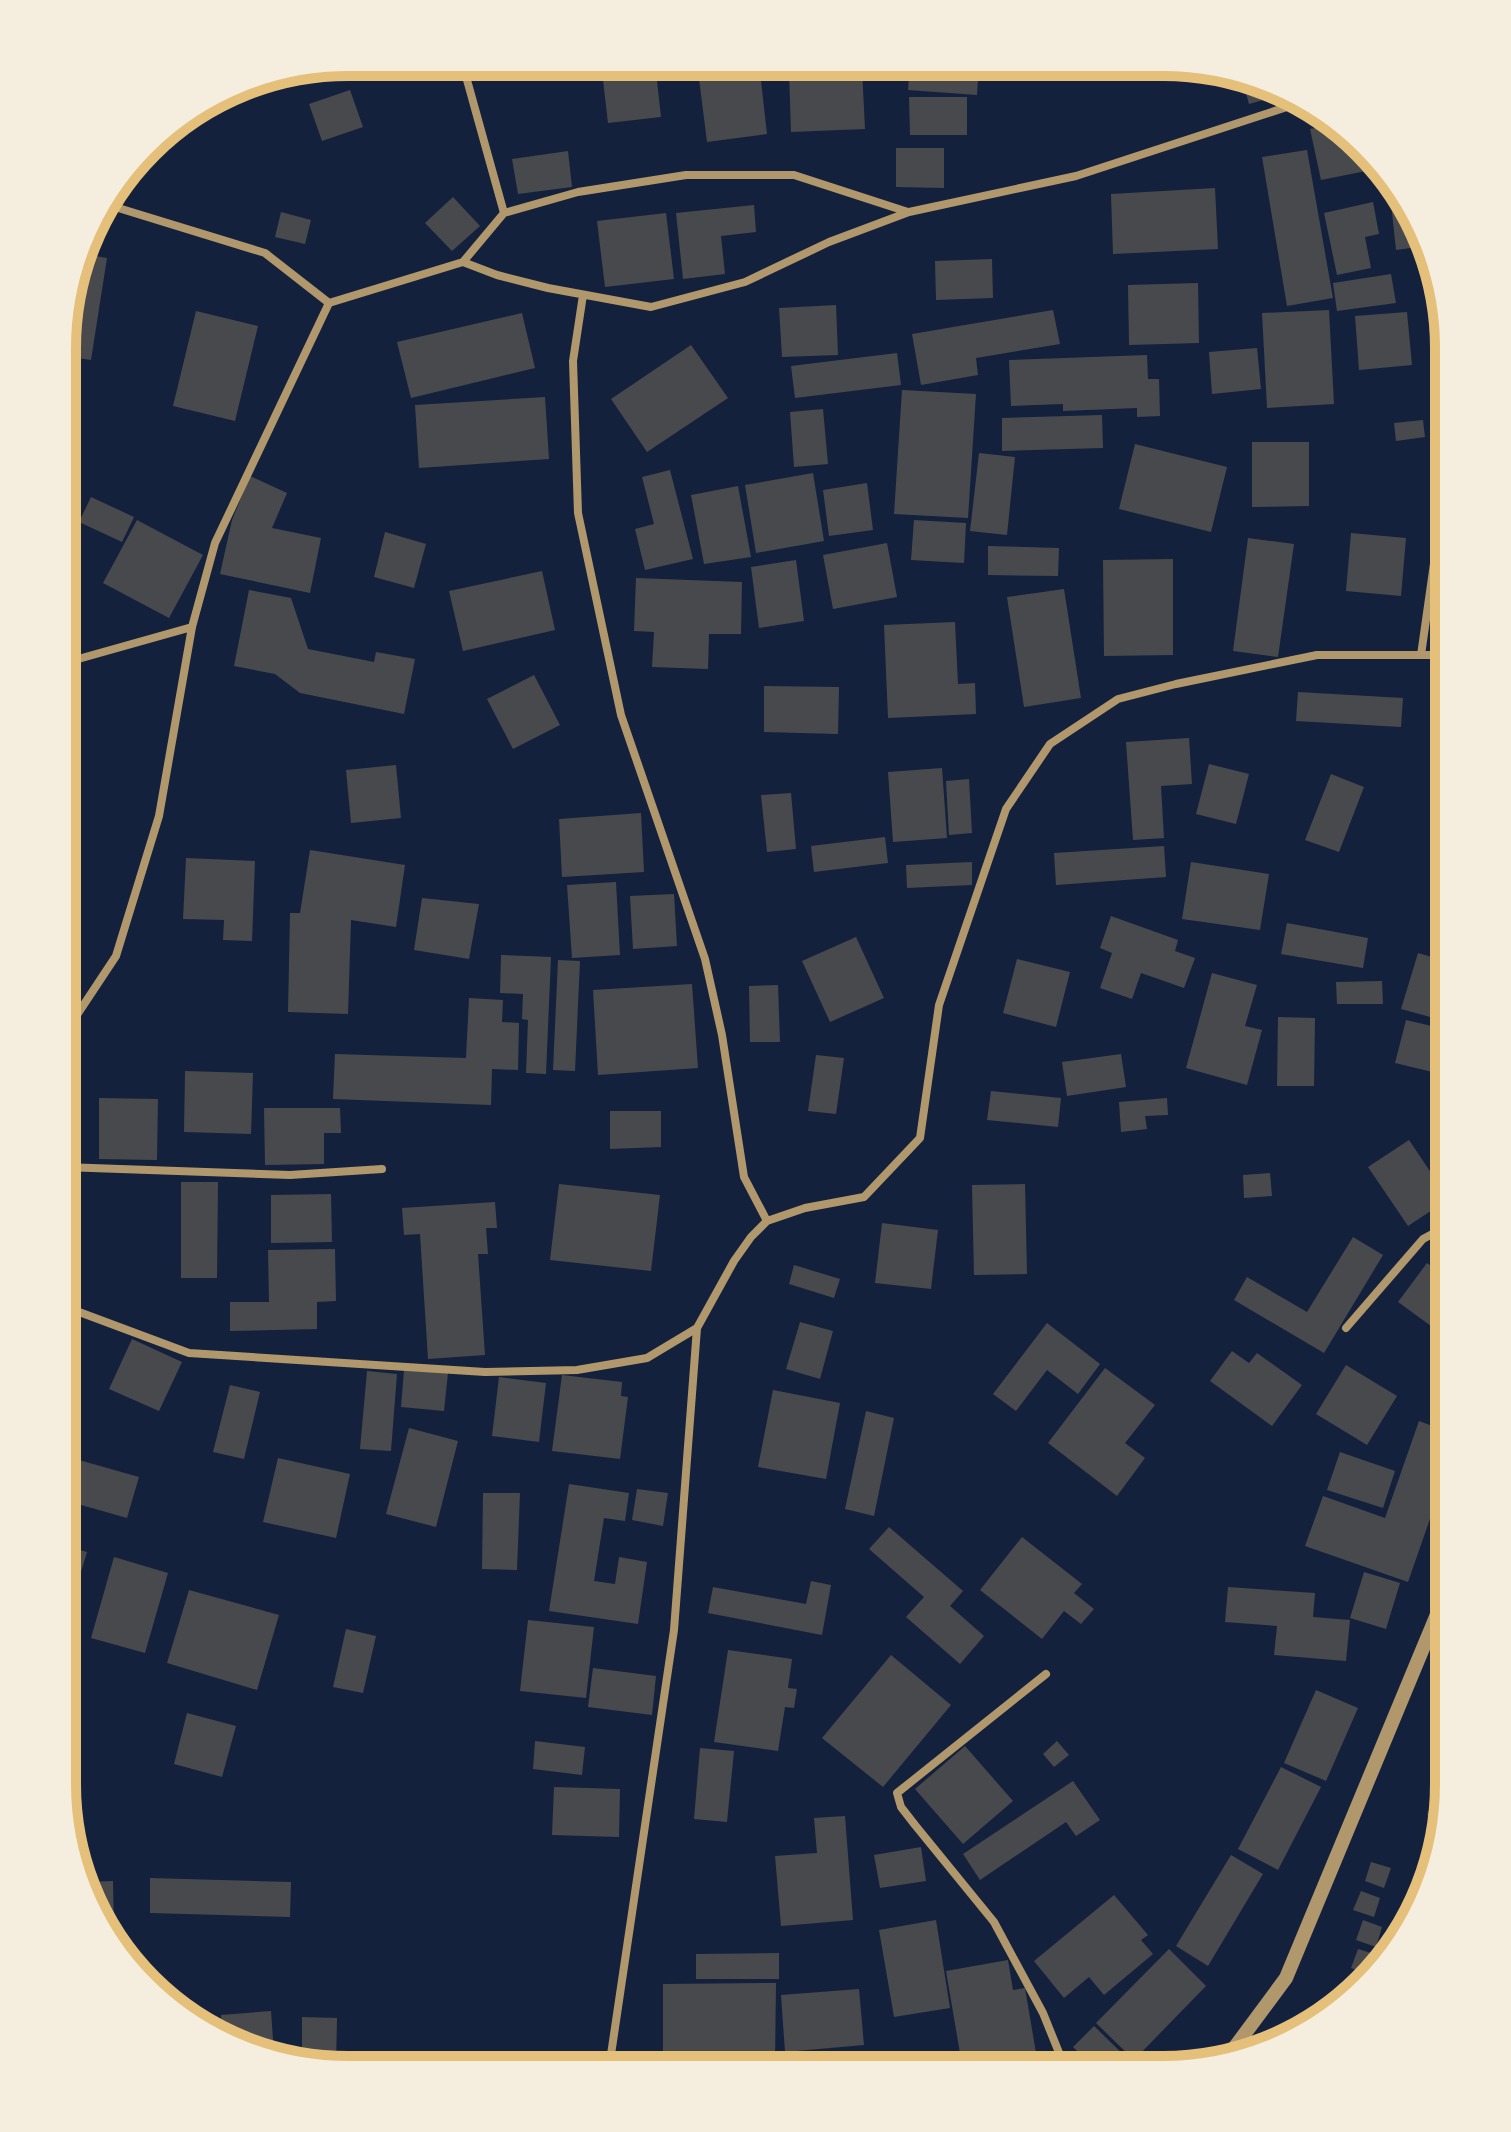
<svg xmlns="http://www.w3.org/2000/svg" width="1511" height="2132" viewBox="0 0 1511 2132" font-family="'IBM Plex Sans',sans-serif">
<rect width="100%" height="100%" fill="#14213d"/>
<path fill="#48494c" d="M601 63H655L661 117 608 123Z
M697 63H759L767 134 707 142Z
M910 64H979L977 95 908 90Z
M862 69 865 129 791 132 789 72Z
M1243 82 1277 96 1249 104Z
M350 90 363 127 322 141 309 104Z
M909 97H967V135H910Z
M1339 123 1376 169 1321 180 1310 129Z
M896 148H944V188L896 187Z
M1307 150 1333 298 1287 306 1262 157Z
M568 151 572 187 518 194 512 159Z
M1215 188 1218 249 1113 254 1111 194Z
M1396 193 1420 222 1425 246 1396 250 1390 194Z
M453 197 480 226 452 251 425 223Z
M1373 202 1379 234 1365 237 1371 268 1337 275 1324 213Z
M754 205 756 232 721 236 725 274 683 279 676 213Z
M281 212 311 220 305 244 275 237Z
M666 213 674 279 605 287 597 221Z
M84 254 107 258 91 360 64 356 65 310Z
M992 259 993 298 936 300 935 261Z
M1391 274 1396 303 1337 311 1333 283Z
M1198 283 1199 343 1129 345 1128 285Z
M836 305 838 355 782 357 779 308Z
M1053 310 1060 344 976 358 978 375 921 385 912 334Z
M1329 310 1334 404 1267 408 1262 313Z
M196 311 258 326 235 421 173 406Z
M1407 312 1412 365 1359 370 1355 316Z
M522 313 535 368 411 398 397 342Z
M691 345 728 398 647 452 611 399Z
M1257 348 1261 389 1212 394 1209 352Z
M897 353 901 385 795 398 791 366Z
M1147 355 1148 379H1159L1160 416 1137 417V408L1063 411V404L1011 406 1009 360Z
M902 390 976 394 968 518 894 514Z
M545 397 549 459 419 468 415 405Z
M823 409 828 464 794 467 790 412Z
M1102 415 1103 448 1002 451V418Z
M1423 420 1425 437 1396 441 1394 423Z
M1252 442H1309V506L1252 507Z
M1135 444 1227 467 1211 532 1119 509Z
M979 453 1015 457 1007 535 970 531Z
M64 456 76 459 65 505H64Z
M670 470 693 559 645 570 635 529 654 524 642 477Z
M813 473 824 541 756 553 745 485Z
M250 476 287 493 272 528 321 538 310 593 220 574 232 520Z
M867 483 873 530 829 536 823 490Z
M738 486 751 557 704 564 691 495Z
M91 497 134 517 122 542 79 522Z
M137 520 203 555 169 618 103 583Z
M914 520 966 523 964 563 911 560Z
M385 532 426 544 414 588 374 577Z
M1351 533 1406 538 1401 596 1346 591Z
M1248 538 1294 544 1278 657 1233 651Z
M887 543 897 597 833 609 823 555Z
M988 546 1059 548 1058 576 988 575Z
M1173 559V655L1104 656 1103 560Z
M796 560 804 621 759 628 751 567Z
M542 571 555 630 463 651 449 591Z
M636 578 742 582 741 634H709L708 669 652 667 654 632 634 631Z
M1064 589 1081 698 1024 707 1007 597Z
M249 590 291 598 308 649 374 662 376 652 415 659 404 714 300 693 275 674 234 666Z
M955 622 958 684 975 683 976 714 888 718 884 625Z
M534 675 560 725 513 749 487 699Z
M764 686 839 687 838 734 764 732Z
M1298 692 1403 698 1401 727 1296 721Z
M1189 738 1192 784 1161 786 1164 838 1133 840 1126 742Z
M64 740 75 743 65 782H64Z
M1209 764 1249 774 1236 824 1196 814Z
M396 765 401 818 351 823 346 770Z
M942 768 947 838 893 842 888 772Z
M1331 774 1364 787 1339 852 1305 840Z
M969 779 972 833 949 835 946 781Z
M791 793 796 849 767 852 761 795Z
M641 813 644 872 562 877 559 819Z
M1448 817H1449V853L1437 849Z
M885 837 888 863 814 872 811 846Z
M1164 846 1166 877 1056 885 1054 853Z
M310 850 405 865 396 927 351 920 348 1014 288 1012 290 913H300Z
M186 858 255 861 252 941 223 940 224 920 183 919Z
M972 862V885L907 888 906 865Z
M1191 862 1269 874 1260 930 1182 919Z
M616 882 620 955 572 958 567 885Z
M674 894 677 946 633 949 630 896Z
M422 898 479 904 469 959 414 950Z
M1111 916 1178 940 1175 951 1195 958 1184 988 1141 973 1132 999 1100 988 1112 953 1100 948Z
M1287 923 1368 938 1363 968 1281 954Z
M856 937 884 998 830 1022 802 961Z
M1418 953 1449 962V1010L1445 1021 1401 1009Z
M501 955 551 957 546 1074 526 1073 528 1020 522 1019 523 994 500 993Z
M1017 959 1070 972 1056 1027 1003 1013Z
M558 960 580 961 575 1071 553 1070Z
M1212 973 1257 985 1245 1026 1262 1030 1247 1085 1186 1068Z
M1382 981 1383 1004H1337L1336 982Z
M692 984 698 1068 598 1075 593 990Z
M778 985 780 1042H750L749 986Z
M469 998 503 1000 502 1022 519 1023 518 1070 492 1069 491 1105 333 1099 335 1054 466 1058Z
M1278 1017 1315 1018 1314 1086H1277Z
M1406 1020 1449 1030V1076L1395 1063Z
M1121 1054 1126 1087 1067 1096 1062 1062Z
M816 1055 844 1058 836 1114 808 1111Z
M185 1071 253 1073 251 1134 184 1132Z
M991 1091 1061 1098 1058 1127 987 1120Z
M99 1098 158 1099 157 1160 99 1159Z
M1167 1098 1168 1115 1145 1116 1147 1129 1121 1132 1119 1102Z
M264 1108H340L341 1133H324V1164L265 1165Z
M610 1111H661V1147L610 1149Z
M1409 1140 1444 1192 1449 1189V1206H1446V1201L1408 1226 1368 1167Z
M1270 1173 1272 1196 1244 1198 1243 1175Z
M181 1182H218L217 1278H181Z
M559 1184 660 1195 651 1271 550 1260Z
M1025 1184 1027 1274 974 1275 972 1185Z
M331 1194 332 1242 271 1243V1195Z
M495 1202 497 1228H486L488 1254H478L485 1355 428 1359 420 1234 404 1235 402 1208Z
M882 1223 938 1230 931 1289 875 1283Z
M1353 1237 1383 1255 1324 1353 1234 1300 1247 1277 1307 1312Z
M335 1249 336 1301 317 1302V1329L230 1331V1302H269L268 1250Z
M1427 1263 1449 1279V1326L1442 1334 1398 1302Z
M794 1265 840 1279 834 1298 789 1284Z
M800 1322 833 1331 820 1379 786 1369Z
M1047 1323 1100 1364 1078 1394 1047 1370 1016 1411 993 1394Z
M132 1339 182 1362 159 1411 109 1389Z
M1232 1351 1249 1363 1257 1353 1302 1385 1272 1426 1210 1381Z
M1346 1365 1397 1396 1367 1445 1316 1414Z
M1449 1366V1405L1435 1400Z
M1105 1368 1155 1405 1125 1443 1145 1458 1117 1496 1048 1443Z
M404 1370 448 1373 444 1411 401 1407Z
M367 1371 397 1374 391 1451 360 1449Z
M562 1375 622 1382 621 1396 628 1397 620 1459 552 1451Z
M499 1377 546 1383 539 1442 492 1436Z
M230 1385 260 1392 244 1459 213 1452Z
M773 1390 840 1403 826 1479 758 1467Z
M866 1411 894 1418 874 1516 845 1509Z
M1419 1421 1449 1432 1448 1484 1436 1518 1431 1516 1408 1582 1305 1546 1323 1496 1385 1518Z
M409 1428 458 1441 436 1527 386 1514Z
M1340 1452 1395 1471 1383 1508 1327 1490Z
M278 1458 350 1474 336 1538 263 1522Z
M79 1460 139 1477 127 1518 67 1501Z
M569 1484 629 1493 625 1521 604 1518 594 1581 615 1584 619 1557 647 1562 638 1624 549 1611Z
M637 1489 668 1493 663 1526 632 1520Z
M483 1493H520L517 1570 482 1569Z
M889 1527 963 1591 950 1606 984 1636 960 1664 906 1617 924 1597 869 1549Z
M1022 1537 1082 1584 1074 1593 1094 1609 1081 1624 1064 1611 1042 1639 980 1590Z
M62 1545 87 1552 66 1621 62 1620Z
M114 1557 168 1573 145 1653 91 1638Z
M1364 1572 1400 1583 1386 1629 1350 1618Z
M811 1581 831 1585 822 1635 708 1613 713 1587 806 1604Z
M1228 1587 1315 1593 1313 1617 1350 1620 1346 1661 1274 1655 1277 1626 1225 1622Z
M189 1590 279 1615 257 1690 167 1663Z
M528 1620 594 1627 586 1698 520 1691Z
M346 1629 376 1636 363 1693 333 1687Z
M728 1650 792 1659 788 1688 797 1689 794 1708 785 1707 778 1751 714 1742Z
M891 1655 951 1705 883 1787 822 1738Z
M593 1668 656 1676 652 1715 588 1707Z
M1316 1690 1358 1708 1326 1781 1284 1763Z
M187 1713 236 1726 222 1777 174 1764Z
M1448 1733V1777L1435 1772Z
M535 1741 585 1747 582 1775 533 1769Z
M1057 1741 1069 1755 1054 1767 1043 1754Z
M965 1746 1013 1801 963 1844 915 1789Z
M700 1748 734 1751 727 1822 694 1819Z
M62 1760H67L66 1801 62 1785Z
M1281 1767 1321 1787 1278 1870 1238 1849Z
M1073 1781 1100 1820 1076 1836 1066 1822 980 1880 963 1854Z
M1438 1784 1448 1787V1803L1442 1821 1427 1815Z
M554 1787 620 1789 619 1837 552 1835Z
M845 1816 853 1920 781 1926 775 1856 817 1853 814 1818Z
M921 1847 926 1881 880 1888 874 1855Z
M1231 1855 1263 1874 1208 1966 1176 1946Z
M1371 1862 1391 1868 1384 1888 1365 1881Z
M150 1878 291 1882 290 1917 150 1913Z
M113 1881 114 1936 91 1910 85 1882Z
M1361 1891 1380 1898 1374 1917 1353 1910Z
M1114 1895 1148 1935 1141 1940 1153 1954 1104 1995 1089 1977 1064 1998 1034 1961Z
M936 1920 950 2008 894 2017 879 1930Z
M1363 1920 1382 1927 1376 1947 1356 1940Z
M1169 1949 1206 1986 1134 2060 1096 2023Z
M1358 1949 1378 1955 1374 1967 1366 1974 1351 1968Z
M779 1953V1979H696V1954Z
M1008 1960 1013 1990 1025 1988 1036 2053 962 2065 946 1971Z
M776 1983 775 2064H663V1984Z
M859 1989 864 2045 785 2052 781 1995Z
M271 2011 274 2054 222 2034 221 2015Z
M302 2017 337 2018 336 2068H311L302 2064Z
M1094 2026 1130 2061 1121 2070H1097L1073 2047Z"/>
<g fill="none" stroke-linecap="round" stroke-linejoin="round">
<path stroke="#b1986c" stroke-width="8" d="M462 62 504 213
M463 262 504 213 578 192 686 175H794L908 212
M329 303 463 262 497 275 548 288 651 307 745 282 829 242 909 212 1076 176 1296 104
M1421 655 1449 458
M64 663 192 627
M63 1036 116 956 159 816 192 627 215 543 329 303 265 253 102 203
M63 1167 290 1175 382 1169
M767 1221 805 1208 864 1197 920 1138 939 1005 1006 809 1050 744 1118 699 1176 684 1317 655H1449
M63 1306 189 1353 485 1372 577 1370 647 1358 697 1328 734 1261 751 1237 767 1221 744 1177 722 1035 705 959 621 715 578 513 573 361 583 295
M1346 1328 1423 1239 1449 1225
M1046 1674 897 1793 901 1807 915 1825 994 1922 1043 2013 1066 2070
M609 2068 674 1630 697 1328"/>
<path stroke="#b1986c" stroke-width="14" d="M1229 2055 1286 1978 1448 1588"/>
</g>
<path d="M0 0H1511V2132H0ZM348 76H1163A272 272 0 0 1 1435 348V1784A272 272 0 0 1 1163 2056H348A272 272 0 0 1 76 1784V348A272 272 0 0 1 348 76Z" fill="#f5edde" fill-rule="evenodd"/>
<path fill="none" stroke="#e5c07b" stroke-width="10" d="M348 76H1163A272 272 0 0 1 1435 348V1784A272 272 0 0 1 1163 2056H348A272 272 0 0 1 76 1784V348A272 272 0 0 1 348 76Z"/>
</svg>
